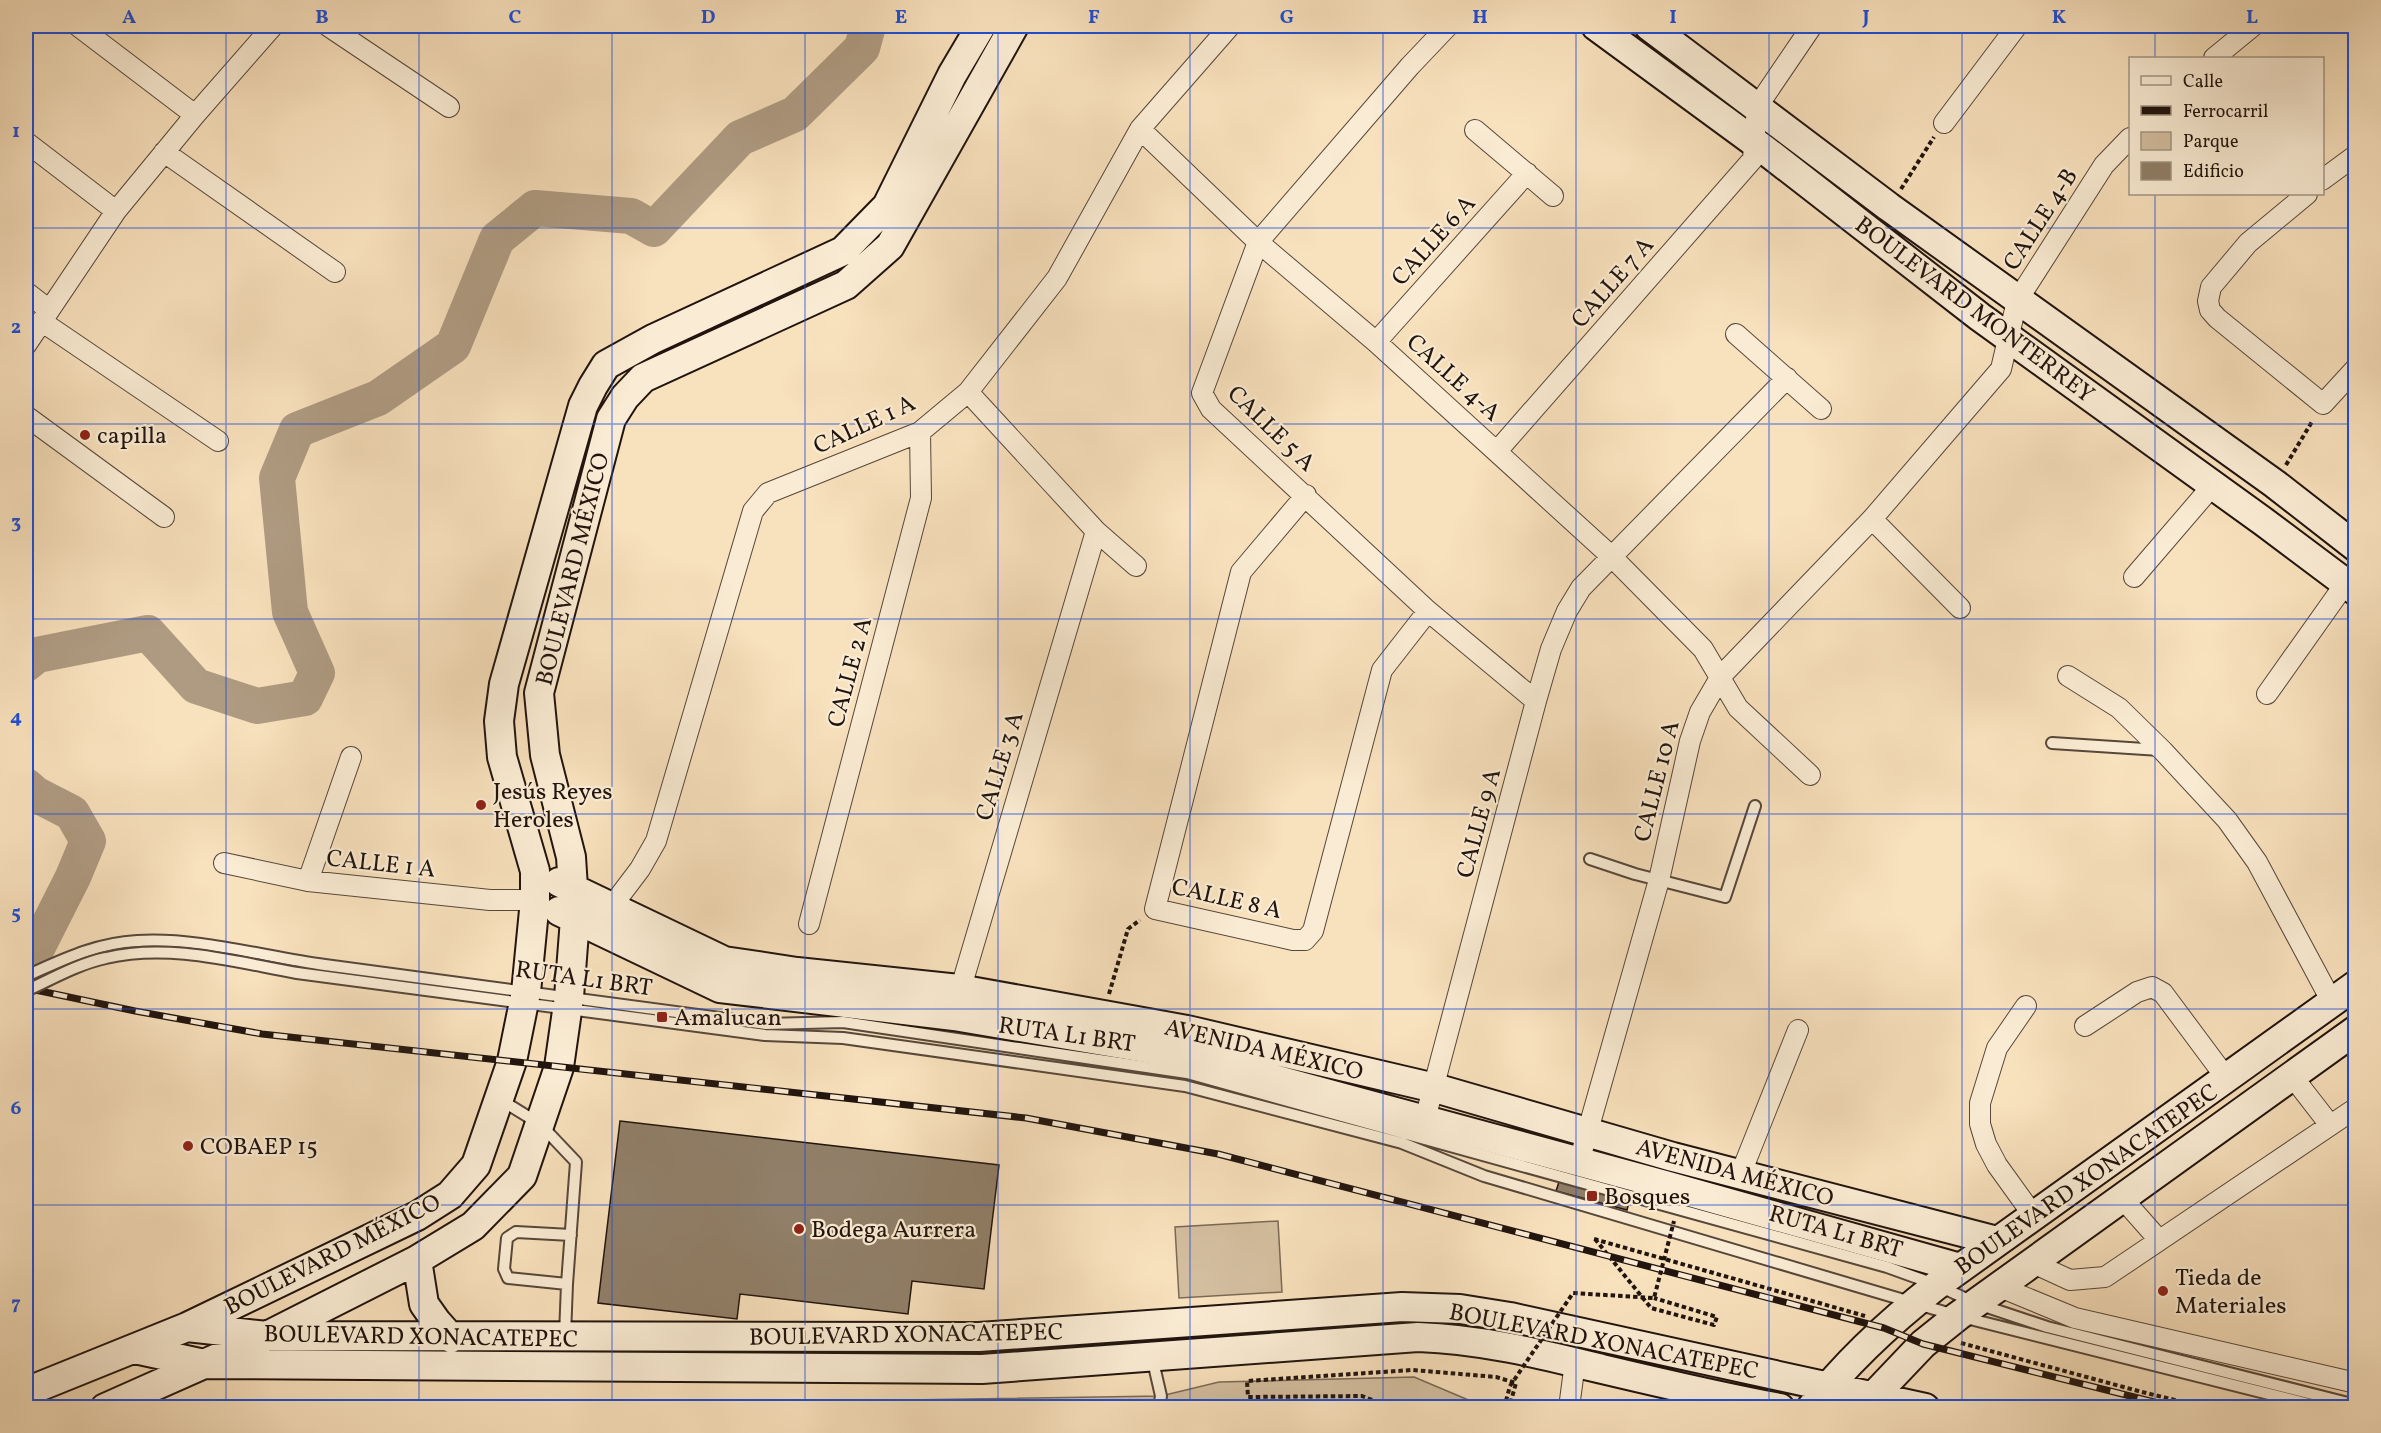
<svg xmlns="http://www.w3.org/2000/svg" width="2381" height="1433" viewBox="0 0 2381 1433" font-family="Vollkorn,serif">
<rect width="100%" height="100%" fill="#f8e1bd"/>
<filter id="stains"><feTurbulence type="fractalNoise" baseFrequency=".00333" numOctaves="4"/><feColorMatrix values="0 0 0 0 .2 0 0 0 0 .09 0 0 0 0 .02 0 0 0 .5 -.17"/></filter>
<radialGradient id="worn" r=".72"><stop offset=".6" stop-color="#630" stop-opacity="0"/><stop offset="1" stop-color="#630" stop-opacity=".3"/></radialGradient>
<path fill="#d3be9f" stroke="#7a6956" stroke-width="1.5" d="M1278 1221 1282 1292 1179 1298 1175 1227Z
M1414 1377 1485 1407 380 1408 1161 1396 1219 1382Z"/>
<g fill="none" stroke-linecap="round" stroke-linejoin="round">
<path stroke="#af9b82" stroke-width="36" d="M26 664 37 655 148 633 196 686 257 706 305 698 317 673 290 612 277 478 297 430 378 398 453 346 497 239 535 208 631 216 654 229 740 138 795 114 862 48 868 26
M26 786 35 794 72 813 88 841 73 877 26 970"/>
</g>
<path fill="#917f69" stroke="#21140e" stroke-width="1.5" d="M620 1121 999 1165 984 1289 912 1281 908 1314 740 1294 737 1319 598 1303Z
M1560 1179 1630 1198 1627 1210 1556 1191Z"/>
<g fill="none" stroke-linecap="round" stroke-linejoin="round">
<defs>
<path id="lane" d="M2052 743 2160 750
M1590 859 1635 874 1725 897 1755 806
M297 973 765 1035 843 1038 1185 1086 1402 1143 1484 1176 1958 1316 2325 1408
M26 976C62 960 96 943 137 941 197 937 265 957 325 965 472 984 619 1004 766 1024L843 1022 1187 1073 1887 1267 1937 1285 1975 1303 2047 1327 2356 1405
M501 1100 540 1124 576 1162 567 1284 508 1278 504 1269 507 1238 516 1232 571 1235
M565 1335 567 1284
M1152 1357 1161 1396 1159 1408"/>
<path id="street" d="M78 26 195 115
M328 26 449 107
M1448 26 1410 66 1258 242 1202 393 1211 409 1428 611 1536 701
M2214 58 2253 26
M1944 123 2017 26
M1140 129 1258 242 1376 342 1611 556 1703 649 1738 708 1810 775
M1475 130 1553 196
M26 142 116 211
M164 152 335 272
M2322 180 2356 155
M2307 194 2248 243 2211 287 2208 301 2210 310 2217 318 2323 404 2356 368
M26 292 48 309
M41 321 218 441
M1736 334 1821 409
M1376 342 1527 173
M26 345 116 211 195 115 273 26
M968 392 1096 531 1136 566
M26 416 164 517
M1498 450 1753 159 1757 107 1812 26
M1306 495 1241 572 1155 909 1293 940H1305L1313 931 1382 670 1428 611
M1872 519 1960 608
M2134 577 2213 485
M2068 676 2119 708 2163 751 2227 820 2257 862 2332 1002
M2267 694 2345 584
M224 863 308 881 490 900H535
M308 881 351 757
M606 918 612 906 640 869 656 841 753 511 768 493 920 432 968 392 1057 278 1140 129 1230 26
M809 924 921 498 920 432
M957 1001 1096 531
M2026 1006 1997 1048 1980 1103V1124L1986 1144 1997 1165 2033 1215
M2085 1026 2137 992 2152 987 2163 993 2227 1079
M2292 1076 2330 1125
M1425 1119 1536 701 1551 649 1567 611 1581 588 1787 378
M1579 1162 1659 880 1690 741 1700 712 1721 676 1872 519 2001 369 2017 301 2104 165 2130 138
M1741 1173 1798 1030
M2122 1198 2159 1240
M2033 1263 2070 1280 2105 1277 2356 1108
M2000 1287 2075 1318 2356 1383
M1569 1408 1575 1362"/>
<path id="secondary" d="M1596 26 1765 150 1980 317 2264 522 2356 591
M1649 26 1889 207 2275 484 2356 547
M559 882 724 961 797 972 959 989 1187 1030 1435 1088 1673 1157 1997 1241
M559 911 720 988 954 1016 1181 1054 1665 1185 1960 1268
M417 1260 424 1304 436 1321 451 1338
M187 1327 267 1336 979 1337 1402 1307 1460 1309 1510 1317 1925 1408
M135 1349 204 1364 982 1369 1418 1337C1481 1339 1541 1354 1602 1369 1661 1383 1720 1397 1780 1408
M26 1392 187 1327 417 1216 450 1195 476 1165 512 1061 526 992 535 900V871L502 757 499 721 504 684 583 406 593 386 606 365 653 339 843 251 887 206 952 75 981 26
M1864 1406 1923 1344 1958 1316 2356 1030
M105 1408 267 1336 417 1260 473 1226 522 1176 559 1067 569 997 575 919 571 857 545 755 539 693 611 419 625 397 643 378 846 285 890 246 1014 26
M1811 1408C1847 1361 1891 1321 1937 1285L2356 985"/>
</defs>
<use href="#lane" stroke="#57473a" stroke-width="14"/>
<use href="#street" stroke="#57473a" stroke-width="22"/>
<use href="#secondary" stroke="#21140e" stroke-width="32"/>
<path stroke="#21140e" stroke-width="4" stroke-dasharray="4.5 3" stroke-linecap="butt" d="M1901 189 1934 137
M2286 465 2313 420
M1109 994 1128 929 1140 920
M1594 1239 1865 1316
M1595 1239 1651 1308 1714 1325 1717 1317 1654 1298
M1961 1343 2142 1392 2208 1408
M1393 1408 1362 1396 1248 1397 1247 1381 1412 1370 1496 1377 1516 1383 1509 1408
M1504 1408 1510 1386"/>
<use href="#lane" stroke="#faecd4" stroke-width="10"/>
<use href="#street" stroke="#faecd4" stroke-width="20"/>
<use href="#secondary" stroke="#faecd4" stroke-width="28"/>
<defs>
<path id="rail" d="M26 988 135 1011 262 1034 1026 1118 1218 1154 1884 1328 1923 1344 2178 1408"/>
</defs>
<use href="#rail" stroke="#21140e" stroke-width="7"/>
<use href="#rail" stroke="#faecd4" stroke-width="4.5" stroke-dasharray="14" stroke-linecap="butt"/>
<defs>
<path id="lane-bridge" d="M26 991C52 979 78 964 106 958 169 943 235 962 297 973"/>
</defs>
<use href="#lane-bridge" stroke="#57473a" stroke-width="14" stroke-linecap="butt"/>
<path stroke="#21140e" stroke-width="4" stroke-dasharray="4.5 3" stroke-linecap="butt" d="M1510 1386 1573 1293 1654 1298 1674 1221"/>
<use href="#lane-bridge" stroke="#faecd4" stroke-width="10"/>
</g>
<path fill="none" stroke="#1d4ed8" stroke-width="1.5" stroke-opacity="0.55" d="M226 26V1408M419 26V1408M612 26V1408M805 26V1408M998 26V1408M1190 26V1408M1383 26V1408M1576 26V1408M1769 26V1408M1962 26V1408M2155 26V58M2155 194V1408M26 228H2356M26 424H2356M26 619H2356M26 814H2356M26 1009H2356M26 1205H2356"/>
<g fill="#8f2418" stroke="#faecd4" stroke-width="2">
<circle cx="85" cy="435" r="6"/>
<circle cx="481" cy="805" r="6"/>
<rect x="656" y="1011" width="12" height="12" rx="3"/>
<circle cx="188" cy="1146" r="6"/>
<rect x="1586" y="1190" width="12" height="12" rx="3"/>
<circle cx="799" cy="1229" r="6"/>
<circle cx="2163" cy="1291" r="6"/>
</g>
<g text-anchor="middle" stroke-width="4.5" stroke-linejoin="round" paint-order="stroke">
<g font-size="24" fill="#21140e" stroke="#faecd4">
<text transform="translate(2040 219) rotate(-57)" y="8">CALLE 4-B</text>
<text transform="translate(1433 240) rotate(-48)" y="8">CALLE 6 A</text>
<text transform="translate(1612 282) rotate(-49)" y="8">CALLE 7 A</text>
<text transform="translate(1975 309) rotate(37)" y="8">BOULEVARD MONTERREY</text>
<text transform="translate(1454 377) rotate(42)" y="8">CALLE 4-A</text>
<text transform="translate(864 424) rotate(-25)" y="8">CALLE 1 A</text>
<text transform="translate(1272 428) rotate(44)" y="8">CALLE 5 A</text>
<text transform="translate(572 569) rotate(-76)" y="8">BOULEVARD MÉXICO</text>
<text transform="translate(849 672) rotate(-75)" y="8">CALLE 2 A</text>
<text transform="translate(999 766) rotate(-73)" y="8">CALLE 3 A</text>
<text transform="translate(1656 781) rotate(-76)" y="8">CALLE 10 A</text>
<text transform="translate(1478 823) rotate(-75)" y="8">CALLE 9 A</text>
<text transform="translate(381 863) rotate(6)" y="8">CALLE 1 A</text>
<text transform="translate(1227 898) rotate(13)" y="8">CALLE 8 A</text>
<text transform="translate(584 978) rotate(8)" y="8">RUTA L1 BRT</text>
<text transform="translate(1067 1034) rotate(8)" y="8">RUTA L1 BRT</text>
<text transform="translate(1264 1049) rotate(13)" y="8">AVENIDA MÉXICO</text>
<text transform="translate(1735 1172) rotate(15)" y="8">AVENIDA MÉXICO</text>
<text transform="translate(2086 1179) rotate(-35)" y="8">BOULEVARD XONACATEPEC</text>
<text transform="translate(1836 1231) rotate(16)" y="8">RUTA L1 BRT</text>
<text transform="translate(332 1254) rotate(-27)" y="8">BOULEVARD MÉXICO</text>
<text transform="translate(906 1334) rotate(-1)" y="8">BOULEVARD XONACATEPEC</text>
<text transform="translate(421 1336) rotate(1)" y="8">BOULEVARD XONACATEPEC</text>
<text transform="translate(1604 1341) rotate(11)" y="8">BOULEVARD XONACATEPEC</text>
</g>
<g font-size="24" fill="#21140e" stroke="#faecd4" text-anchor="start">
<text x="97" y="443">capilla</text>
<text x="493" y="799">Jesús Reyes<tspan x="493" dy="28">Heroles</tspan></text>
<text x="674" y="1025">Amalucan</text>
<text x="200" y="1154">COBAEP 15</text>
<text x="1604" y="1204">Bosques</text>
<text x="811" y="1237">Bodega Aurrera</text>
<text x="2175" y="1285">Tieda de<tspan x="2175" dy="28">Materiales</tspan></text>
</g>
</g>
<rect width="2381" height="1433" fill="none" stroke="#f8e1bd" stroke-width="66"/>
<rect x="2129" y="57" width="195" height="138" fill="#faecd4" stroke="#a39685" stroke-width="1.5"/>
<rect x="2141" y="76" width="30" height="9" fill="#faecd4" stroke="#a39685" stroke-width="1.5"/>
<text x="2183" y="87" font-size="18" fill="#21140e">Calle</text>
<rect x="2141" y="106" width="30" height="9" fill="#21140e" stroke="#a39685" stroke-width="1.5"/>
<text x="2183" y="117" font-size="18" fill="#21140e">Ferrocarril</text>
<rect x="2141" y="132" width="30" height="18" fill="#d3be9f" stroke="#a39685" stroke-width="1.5"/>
<text x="2183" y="147" font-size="18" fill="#21140e">Parque</text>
<rect x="2141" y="162" width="30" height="18" fill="#917f69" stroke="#a39685" stroke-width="1.5"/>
<text x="2183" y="177" font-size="18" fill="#21140e">Edificio</text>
<rect x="33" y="33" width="2315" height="1367" fill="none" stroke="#1d4ed8" stroke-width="2"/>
<g font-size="20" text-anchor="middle" font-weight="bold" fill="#1d4ed8">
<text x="129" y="23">A</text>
<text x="322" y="23">B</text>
<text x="515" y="23">C</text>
<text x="708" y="23">D</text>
<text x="901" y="23">E</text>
<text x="1094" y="23">F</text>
<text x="1287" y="23">G</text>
<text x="1480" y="23">H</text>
<text x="1673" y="23">I</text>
<text x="1866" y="23">J</text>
<text x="2059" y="23">K</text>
<text x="2252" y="23">L</text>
<text x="16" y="137">1</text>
<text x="16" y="333">2</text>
<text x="16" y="528">3</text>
<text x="16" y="723">4</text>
<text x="16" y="919">5</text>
<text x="16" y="1114">6</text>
<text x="16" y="1309">7</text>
</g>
<rect width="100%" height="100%" filter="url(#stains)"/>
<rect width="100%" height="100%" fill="url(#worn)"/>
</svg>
